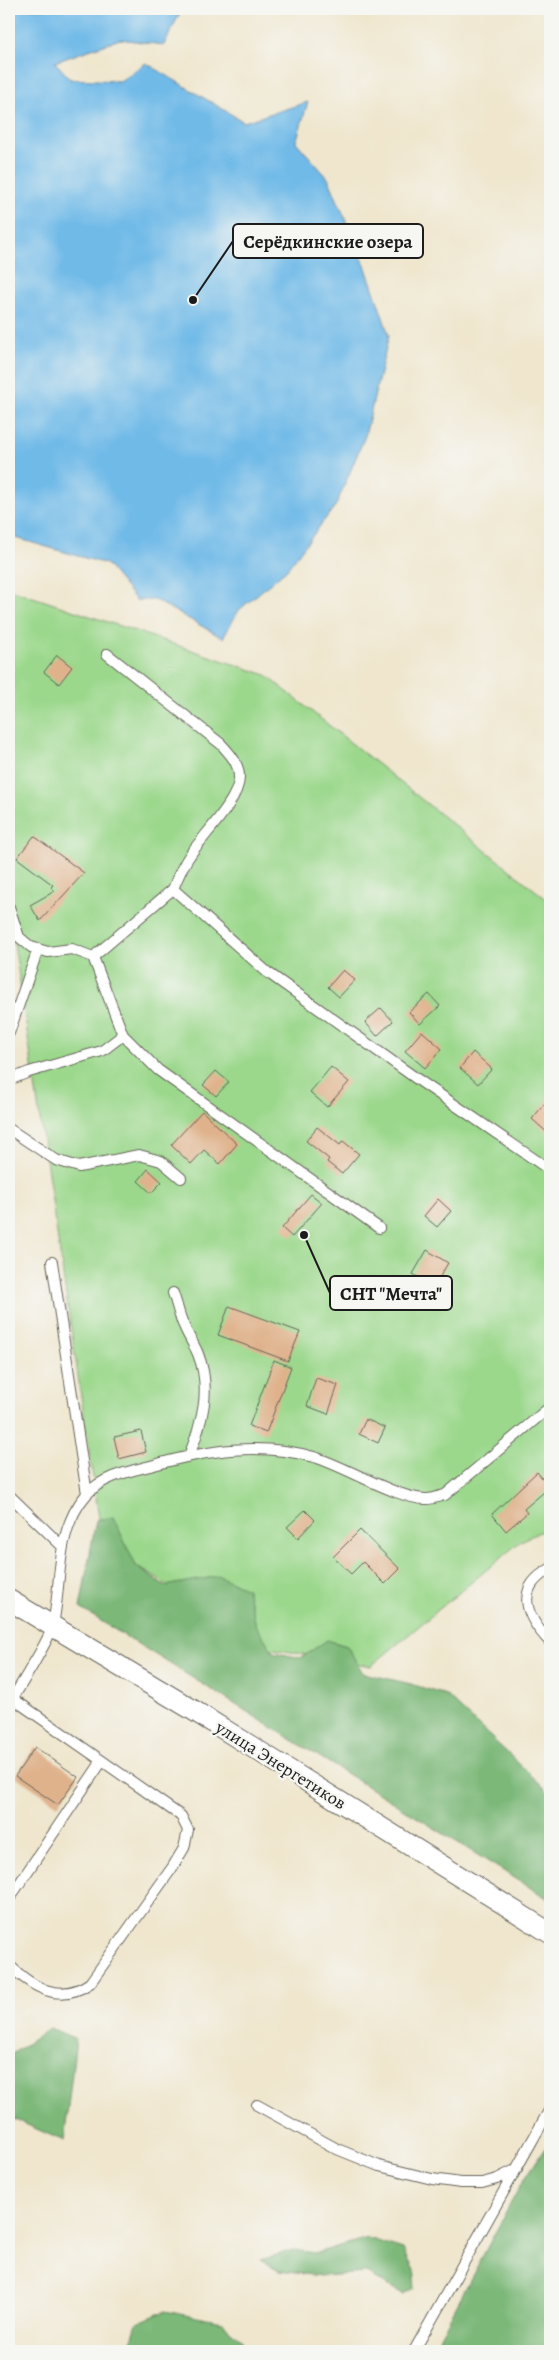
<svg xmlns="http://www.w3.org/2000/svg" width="559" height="2360" viewBox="0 0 559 2360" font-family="Alegreya,serif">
<rect width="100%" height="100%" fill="#f6f6f2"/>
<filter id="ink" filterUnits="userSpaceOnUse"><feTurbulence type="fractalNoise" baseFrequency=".02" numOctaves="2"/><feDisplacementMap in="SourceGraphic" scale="10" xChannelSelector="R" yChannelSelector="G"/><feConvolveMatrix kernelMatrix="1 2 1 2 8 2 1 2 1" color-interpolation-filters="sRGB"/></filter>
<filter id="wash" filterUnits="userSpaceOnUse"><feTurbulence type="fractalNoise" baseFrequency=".0096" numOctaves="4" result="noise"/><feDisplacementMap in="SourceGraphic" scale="20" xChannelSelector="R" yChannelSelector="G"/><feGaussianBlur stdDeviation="1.12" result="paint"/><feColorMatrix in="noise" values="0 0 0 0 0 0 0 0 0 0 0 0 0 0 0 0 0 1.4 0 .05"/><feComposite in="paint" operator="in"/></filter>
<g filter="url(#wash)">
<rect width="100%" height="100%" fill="#efe6cd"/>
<path fill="#9bd88c" stroke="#5c7a54" d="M9 589 266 675 550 902V1527L521 1541 371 1666 268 1648 103 1545 14 943 9 932Z"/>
<path fill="#7cb878" stroke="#4c6a4a" d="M113 1517 136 1566 164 1586 219 1576 247 1589 256 1625 273 1652 301 1658 327 1640 347 1646 363 1673 411 1684 446 1695 550 1793V1900L80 1608 96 1520Z
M50 2028 76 2039 64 2141 9 2117V2056Z
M550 2147V2351H443L439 2338 519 2188 545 2148Z
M368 2238 403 2249 416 2274 413 2289 403 2294 366 2273 321 2276 279 2271 260 2260 294 2250 316 2253Z
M165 2311 222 2322 242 2340 244 2351H133L131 2342 137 2323Z"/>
<path fill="#6fbae8" stroke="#466b82" d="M9 9H177L181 11 164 45 120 39 55 62 70 79 120 81 146 63 244 122 308 102 296 142 328 178 365 265 389 335 365 436 336 505 287 569 239 610 223 638 155 600H136L106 564 9 536Z"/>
<g id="blocks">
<path fill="#dfb28c" d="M57 655 72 667 59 684 44 672Z
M34 836 84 873 40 921 30 905 55 891 51 887 53 885 17 858Z
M343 970 355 980 339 997 328 987Z
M429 994 440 1006 420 1024 409 1012Z
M381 1008 393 1021 377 1036 365 1022Z
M422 1031 442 1049 425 1068 405 1051Z
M473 1052 492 1069 478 1084 460 1068Z
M331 1067 349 1082 327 1107 310 1092Z
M216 1071 229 1082 216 1096 203 1085Z
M550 1097V1135L532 1119Z
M202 1111 237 1144 220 1164 204 1150 191 1164 171 1145Z
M317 1127 340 1145 343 1141 359 1154 342 1174 327 1162 329 1159 306 1141Z
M148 1169 162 1182 151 1193 138 1181Z
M311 1194 322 1203 292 1237 282 1228Z
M438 1199 451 1211 437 1227 424 1216Z
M427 1250 448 1263 434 1287 413 1274Z
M229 1306 300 1332 288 1361 218 1335Z
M274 1360 291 1367 266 1433 249 1426Z
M316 1378 338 1385 328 1414 307 1406Z
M366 1419 385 1428 378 1443 359 1434Z
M141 1431 146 1452 119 1459 114 1437Z
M537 1472 550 1487 524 1509 527 1513 506 1531 492 1514Z
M305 1510 315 1520 298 1538 287 1527Z
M360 1530 400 1569 385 1584 363 1562 351 1574 333 1557Z
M35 1747 78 1777 58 1805 15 1776Z"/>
</g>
</g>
<g filter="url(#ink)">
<use href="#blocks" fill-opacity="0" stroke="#66635a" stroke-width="1"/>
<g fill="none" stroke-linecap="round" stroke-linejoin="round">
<defs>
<path id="lane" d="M107 654 221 744C230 754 239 763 239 777 240 799 204 835 192 852 184 863 178 876 173 889
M9 907 19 937 31 947 48 952 72 949 93 957
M9 1033 38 949
M9 1080 29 1072 102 1051 123 1035
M9 1129 56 1160 79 1167 139 1155 161 1161 181 1178
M379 1228 158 1070 123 1035 93 957 173 889 267 972 417 1079 550 1170
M52 1262 87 1494
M173 1293C177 1304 179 1316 184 1326 188 1336 194 1344 198 1354 212 1389 202 1423 189 1456
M9 1495 63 1547
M550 1569C513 1589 527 1618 550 1642
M9 1704C18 1690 50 1638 53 1625 62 1581 55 1531 86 1495 102 1476 131 1471 154 1465 208 1450 259 1442 314 1457 345 1466 399 1500 427 1499 433 1499 439 1496 445 1495L550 1407
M9 1899 102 1761
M9 1965C33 1988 60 2004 90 1983L172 1868 184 1848 188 1830 181 1816 12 1698
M257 2105 337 2149 379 2166 432 2179 461 2183H482L497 2179 517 2169
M414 2351 550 2109"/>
<path id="street" d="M9 1600 193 1710 550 1933"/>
</defs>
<use href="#lane" stroke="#66635a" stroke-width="12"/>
<use href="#street" stroke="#66635a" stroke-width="22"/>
<use href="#lane" stroke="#fff" stroke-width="10"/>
<use href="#street" stroke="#fff" stroke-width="20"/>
</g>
</g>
<g text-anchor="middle" stroke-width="4.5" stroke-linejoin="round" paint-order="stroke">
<g font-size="18" fill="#1c1c1c" stroke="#f6f6f2">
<text transform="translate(281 1765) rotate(32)" y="6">улица Энергетиков</text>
</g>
</g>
<path fill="none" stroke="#1c1c1c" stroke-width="2" d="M193 300L233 241M304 1235L330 1293"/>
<g fill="#1c1c1c" stroke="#f6f6f2" stroke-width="2">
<circle cx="193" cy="300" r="5"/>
<circle cx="304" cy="1235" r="5"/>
</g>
<g fill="#f6f6f2" stroke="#1c1c1c" stroke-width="2">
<rect x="233" y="224" width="190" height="34" rx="5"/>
<rect x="330" y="1276" width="122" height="34" rx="5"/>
</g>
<g font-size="19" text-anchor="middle" font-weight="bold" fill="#1c1c1c">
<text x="328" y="248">Серёдкинские озера</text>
<text x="391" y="1300">СНТ "Мечта"</text>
</g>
<rect width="559" height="2360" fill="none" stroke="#f6f6f2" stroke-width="30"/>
</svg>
